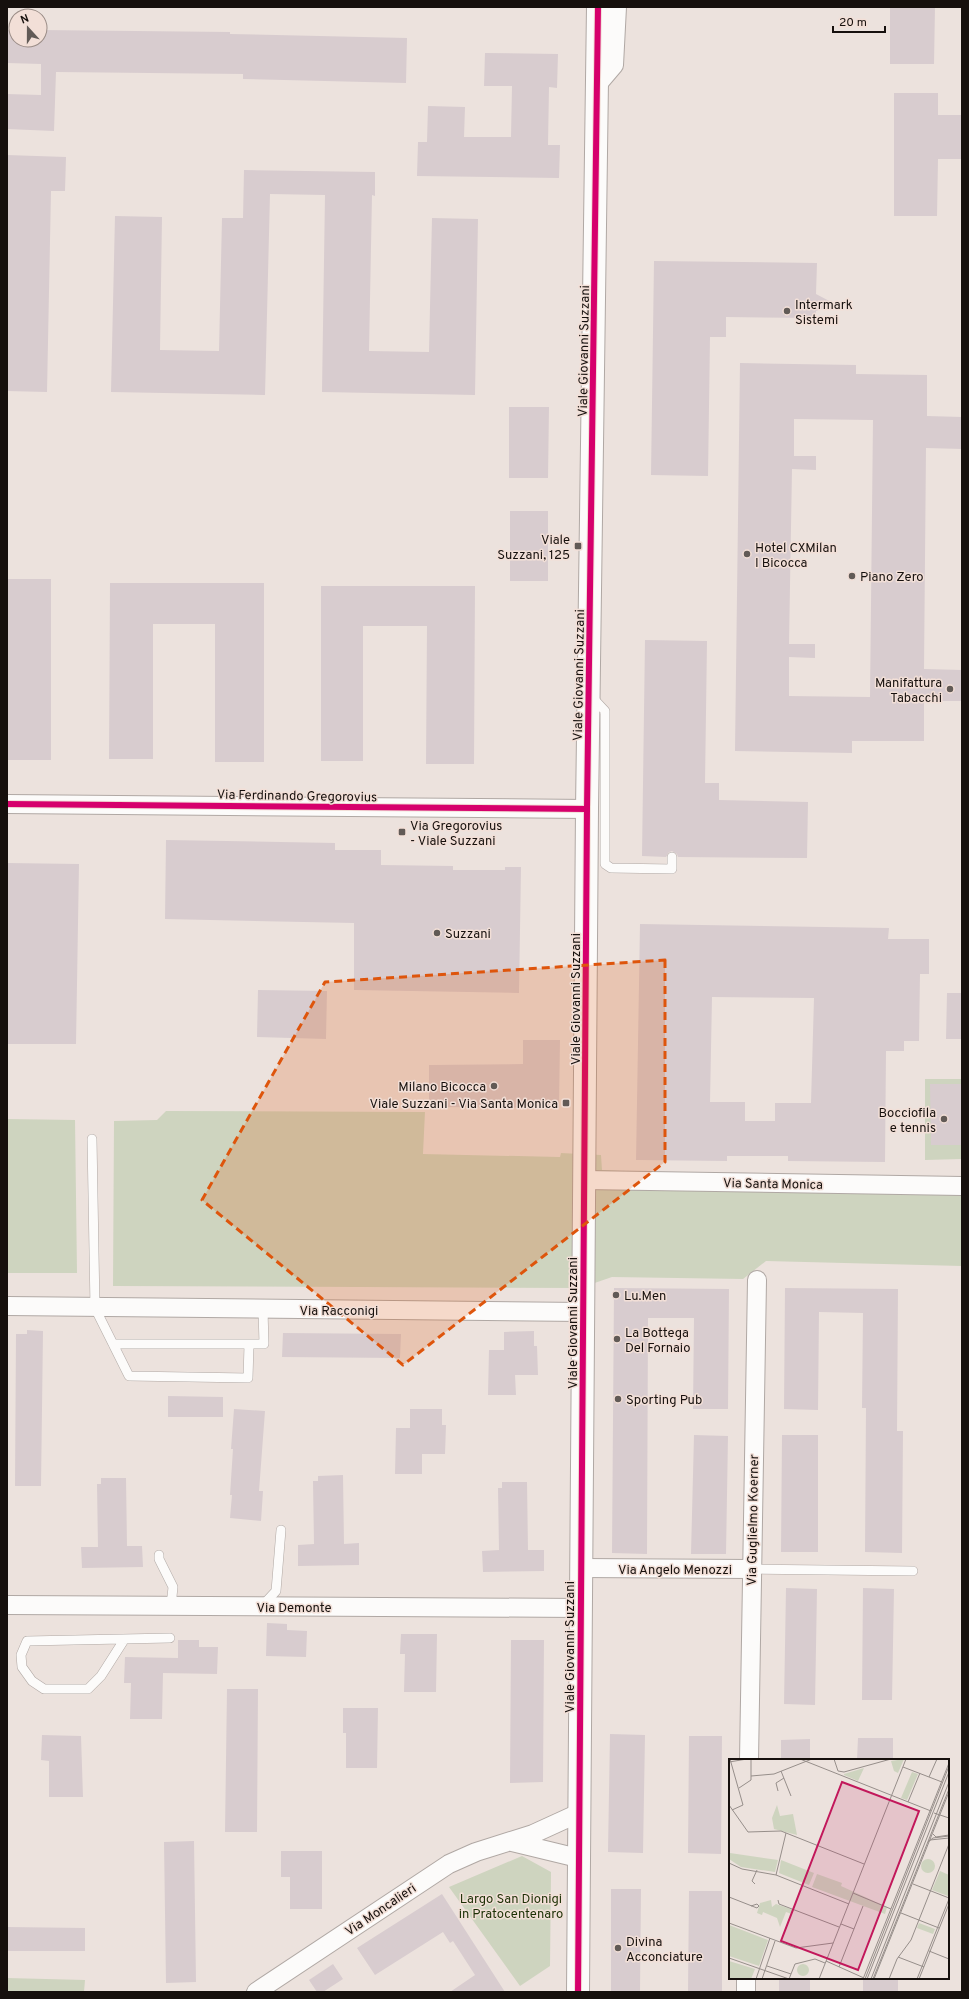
<svg xmlns="http://www.w3.org/2000/svg" width="969" height="1999" viewBox="0 0 969 1999" font-family="Overpass,sans-serif">
<rect width="100%" height="100%" fill="#ece2dd"/>
<path fill="#ced4bf" d="M925 1079H962V1159L925 1160Z
M166 1111 425 1112 423 1154 560 1157 561 1153 601 1155 602 1170 962 1189V1266L766 1261 743 1279 612 1277 580 1288 113 1286 114 1121 157 1120Z
M7 1119 75 1120 77 1273H7Z
M522 1856 551 1872 550 1966 520 1986 449 1887Z
M7 1978 85 1980 84 1992H7Z"/>
<path fill="#d8cccf" fill-rule="evenodd" d="M890 7H935L934 64H890Z
M7 30H16V40H40V30L230 32V34L407 38 406 83 243 79V74L56 72 54 131 7 129V94L41 95V64L7 63Z
M485 53 558 54 557 88 549 87 548 145H560L559 178 417 176 418 142H427L428 106 465 107 464 137H511L512 86H484Z
M894 93H938V115H962V159H938L937 216H894Z
M7 155 66 157 65 191H51L47 392 7 391Z
M244 170 375 172V196L372 195 369 351 429 352 432 218 478 219 475 395 322 392 325 195 270 194 265 395 111 392 115 216 162 217 160 350 219 351 222 218H243Z
M654 261 817 263 816 294 835 304 816 311V318L726 317V337H710L708 476 651 475Z
M740 363 856 365V374L927 375V416L962 417V449L926 448 924 669 962 670V701H924V741H852V753L735 751ZM794 419 873 420 870 697 789 696V657L815 658V644H789L792 469 816 470V456H794Z
M509 407H549L548 478H509Z
M510 511H548V581H510Z
M7 579H51V760H7Z
M110 583H264V762H215V624H153V759H109Z
M321 586H475L474 764H426L427 626H363V761H321Z
M645 640 707 641 705 783H719V800L808 802 807 858 678 857 677 854 672 851 669 852 666 857 642 856Z
M166 840 335 843V850H381V865L453 866V870H505V867H521L519 993 354 990V923L165 919Z
M7 863 79 864 76 1044H7Z
M640 924 889 928 888 939H929V974H920L919 1041H904V1051H886L885 1162 788 1161V1156H727V1161L636 1160ZM712 997 814 998 811 1103H775V1121H745V1102H710Z
M258 990 327 991 326 1039 257 1037Z
M947 993H962V1039H946Z
M523 1040H560L559 1108 429 1107V1065L523 1064Z
M930 1084H962V1145H931Z
M614 1288 729 1289 728 1409H693L694 1318H648L647 1554 612 1553Z
M785 1288 898 1289 897 1431H903L902 1553 865 1552 866 1408H862L863 1313 819 1312 818 1410 784 1409Z
M27 1330 43 1331 41 1486H15L16 1334H27Z
M534 1331V1346H537L538 1375H515L516 1395H488L489 1350H504V1332Z
M283 1333 401 1334 400 1358 282 1357Z
M168 1396 223 1397V1417H168Z
M234 1409 265 1411 259 1491H263L261 1521 230 1518 232 1495H230L233 1449H231Z
M410 1409H442V1425H446L445 1454H422V1474H395L396 1428H410Z
M694 1435 728 1436 726 1554H691Z
M782 1435H818V1552H781Z
M343 1475 344 1544 359 1543V1565L298 1566V1545L314 1544 313 1481H318V1476Z
M101 1478H126L127 1546H142L143 1567 82 1568 81 1547H98L97 1484H101Z
M502 1482H527L528 1550H544V1571L483 1572 482 1551 499 1550 498 1488H502Z
M786 1588 817 1589 815 1705 784 1704Z
M863 1588 894 1589 892 1700H862Z
M267 1623 287 1624V1630L307 1631 306 1657 266 1656Z
M401 1634H437L436 1692H404L405 1654H400Z
M178 1640H199V1647H218L217 1674 163 1673 162 1719H130L131 1683H124L125 1657 178 1658Z
M511 1640H544L543 1782 510 1783Z
M227 1689H258L257 1832H225Z
M343 1708H378L377 1768H346V1733H343Z
M610 1734 645 1735 643 1853 608 1852Z
M42 1735 81 1736 83 1797H49V1761L41 1760Z
M689 1736H722L721 1854 688 1853Z
M858 1738H893V1760H857Z
M810 1739V1760H781V1740Z
M194 1841 196 1982 166 1983 164 1842Z
M281 1851H322V1909H290V1877H281Z
M611 1889H641L640 1992H611Z
M689 1891H722V1992H688Z
M442 1894 505 1992H450L475 1975 453 1941 450 1943 443 1932 375 1975 357 1948Z
M8 1927 85 1928V1951H8Z
M333 1964 343 1979 323 1992H317L309 1980Z
M779 1978H810V1992H779Z
M863 1978H898V1992H863Z"/>
<g fill="none" stroke-linecap="round" stroke-linejoin="round">
<defs>
<path id="service" d="M591 696 605 711V864L611 868 672 869V857
M92 1139 95 1308 129 1376 248 1378 249 1345
M113 1344H264L263 1310
M159 1555V1559L173 1587 171 1606
M751 1569 913 1571
M263 1605 276 1591 281 1530
M124 1640 101 1676 88 1689H44L32 1681 22 1667 21 1655 27 1641 170 1638"/>
<path id="minor" d="M597 85 614 65 617 7
M7 804 587 809
M584 1180 962 1186
M7 1306 583 1312
M581 1568 751 1569
M7 1605 580 1608
M749 1760 757 1280
M512 1842 578 1858
M256 1992 449 1864 476 1852 533 1834 579 1813
M746 1992V1978"/>
<path id="tertiary" d="M578 1992 587 809 598 7"/>
</defs>
<use href="#service" stroke="#b0a8a4" stroke-width="10"/>
<use href="#minor" stroke="#b0a8a4" stroke-width="20"/>
<use href="#tertiary" stroke="#b0a8a4" stroke-width="24"/>
<use href="#service" stroke="#fcfbfa" stroke-width="9"/>
<use href="#minor" stroke="#fcfbfa" stroke-width="18"/>
<use href="#tertiary" stroke="#fcfbfa" stroke-width="22"/>
<defs>
<path id="cycleway" d="M7 804 587 809
M578 1992 587 809 598 7"/>
</defs>
<use href="#cycleway" stroke="#f2dfd7" stroke-width="8"/>
<use href="#cycleway" stroke="#d6006c" stroke-width="6"/>
</g>
<path fill="#de550c" fill-opacity="0.2" stroke="#de550c" stroke-width="3" stroke-dasharray="8 5" stroke-linejoin="round" d="M665 960V1162L403 1365 202 1200 325 982Z"/>
<g fill="#615a56" stroke="#f2dfd7" stroke-width="1.5">
<circle cx="787" cy="311" r="4"/>
<rect x="574" y="542" width="8" height="8" rx="2"/>
<circle cx="747" cy="554" r="4"/>
<circle cx="852" cy="576" r="4"/>
<circle cx="950" cy="689" r="4"/>
<rect x="398" y="828" width="8" height="8" rx="2"/>
<circle cx="437" cy="933" r="4"/>
<circle cx="494" cy="1086" r="4"/>
<rect x="562" y="1099" width="8" height="8" rx="2"/>
<circle cx="944" cy="1119" r="4"/>
<circle cx="616" cy="1295" r="4"/>
<circle cx="617" cy="1339" r="4"/>
<circle cx="618" cy="1399" r="4"/>
<circle cx="618" cy="1948" r="4"/>
</g>
<g text-anchor="middle" stroke-width="3" stroke-linejoin="round" paint-order="stroke">
<g font-size="13" fill="#16100d" stroke="#f2dfd7" text-anchor="start">
<text x="795" y="309">Intermark<tspan x="795" dy="15">Sistemi</tspan></text>
<text x="570" y="544" text-anchor="end">Viale<tspan x="570" dy="15">Suzzani, 125</tspan></text>
<text x="755" y="552">Hotel CXMilan<tspan x="755" dy="15">I Bicocca</tspan></text>
<text x="860" y="581">Piano Zero</text>
<text x="942" y="687" text-anchor="end">Manifattura<tspan x="942" dy="15">Tabacchi</tspan></text>
<text x="410" y="830">Via Gregorovius<tspan x="410" dy="15">- Viale Suzzani</tspan></text>
<text x="445" y="938">Suzzani</text>
<text x="486" y="1091" text-anchor="end">Milano Bicocca</text>
<text x="558" y="1108" text-anchor="end">Viale Suzzani - Via Santa Monica</text>
<text x="936" y="1117" text-anchor="end">Bocciofila<tspan x="936" dy="15">e tennis</tspan></text>
<text x="624" y="1300">Lu.Men</text>
<text x="625" y="1337">La Bottega<tspan x="625" dy="15">Del Fornaio</tspan></text>
<text x="626" y="1404">Sporting Pub</text>
<text x="626" y="1946">Divina<tspan x="626" dy="15">Acconciature</tspan></text>
</g>
<g font-size="13" fill="#16100d" stroke="#f2dfd7">
<text transform="translate(583 351) rotate(-89)" y="5">Viale Giovanni Suzzani</text>
<text transform="translate(578 675) rotate(-89)" y="5">Viale Giovanni Suzzani</text>
<text transform="translate(297 795) rotate(1)" y="5">Via Ferdinando Gregorovius</text>
<text transform="translate(575 999) rotate(-90)" y="5">Viale Giovanni Suzzani</text>
<text transform="translate(773 1183) rotate(1)" y="5">Via Santa Monica</text>
<text x="339" y="1315">Via Racconigi</text>
<text transform="translate(572 1323) rotate(-90)" y="5">Viale Giovanni Suzzani</text>
<text transform="translate(752 1520) rotate(-89)" y="5">Via Guglielmo Koerner</text>
<text x="675" y="1574">Via Angelo Menozzi</text>
<text x="294" y="1612">Via Demonte</text>
<text transform="translate(569 1647) rotate(-90)" y="5">Viale Giovanni Suzzani</text>
<text transform="translate(380 1909) rotate(-34)" y="5">Via Moncalieri</text>
</g>
<g font-size="13" fill="#1c3005" stroke="#f2dfd7">
<text x="511" y="1903">Largo San Dionigi<tspan x="511" dy="15">in Pratocentenaro</tspan></text>
</g>
</g>
<g transform="translate(729 1759)">
<rect width="220" height="220" fill="#ece2dd"/>
<path d="M175 0 169 14 165 12 162 2ZM135 9 129 22 115 16V15ZM183 13 189 15 178 41 172 39ZM48 46 51 57 64 55 68 76 45 70 43 59ZM1 94 49 101 46 113 12 108 0 100ZM192 107a7 7 0 1 1 14 0a7 7 0 1 1-14 0ZM52 101 85 114 80 126 50 114ZM211 112 220 116 219 137 203 131ZM88 115 113 124 112 127 158 148 156 155 83 128ZM42 141 43 148 47 145 65 151 63 155 57 153 51 168 48 159 34 153 33 156 28 154 31 144ZM190 164 206 170 204 175 188 169ZM0 166 39 181 30 207 0 197ZM0 202 26 210 22 220H0ZM68 211a6 6 0 1 1 12 0a6 6 0 1 1-12 0Z" fill="#ced4bf"/>
<path fill="none" stroke="#968e8a" stroke-width="1" d="M1 0 14 46 3 51M71 0 202 52M105 0 109 12 115 13 162 0M0 3 18 0M174 8 213 23M52 12 62 37M22 17 45 15 83 0M200 18 208 0M10 29 22 21V0M49 32 47 24 55 19M179 43 191 14M0 46 19 73 52 72 135 105M205 54 220 59M204 75 207 78 220 76M201 81 220 79M199 83 204 79 220 77M0 104 13 110 47 116 120 145M47 116 57 74M26 125 23 122 28 111M184 125 220 139M124 134 162 150M0 138 28 149 30 147 28 145 22 147M49 141 50 145 110 168M172 154 210 169M0 164 67 189 104 184M112 165 125 170M200 192 220 200M169 198 195 208M0 199 60 220M97 202 135 219M38 207 62 215M110 208 134 147M27 220 41 179M33 220 46 182M60 220 66 205 86 200 96 204M90 220 177 0M134 220 220 4M136 220 220 7M138 220 220 13M142 220 220 23M144 220 220 30M145 220 220 33M160 220 168 200 182 181 220 85M188 220 220 140M190 220 220 145"/>
<path fill="#c2185b" fill-opacity="0.15" stroke="#c2185b" stroke-width="2" d="M113 23 190 52 129 211 52 182Z"/>
<rect width="220" height="220" fill="none" stroke="#16100d" stroke-width="2"/>
</g>
<rect width="969" height="1999" fill="none" stroke="#16100d" stroke-width="16"/>
<g transform="translate(28 28) rotate(339)"><circle r="19" fill="#f2dfd7" stroke="#9a8c86"/>
<path d="M0-3L7 15L0 10L-7 15Z" fill="#615a56"/>
<text y="-6" font-size="11" font-weight="bold" text-anchor="middle" fill="#16100d">N</text>
</g>
<path d="M833 26v6h52v-6" fill="none" stroke="#16100d" stroke-width="2"/>
<text x="839" y="26" font-size="12" fill="#16100d" stroke="#f2dfd7" stroke-width="3" paint-order="stroke">20 m</text>
</svg>
